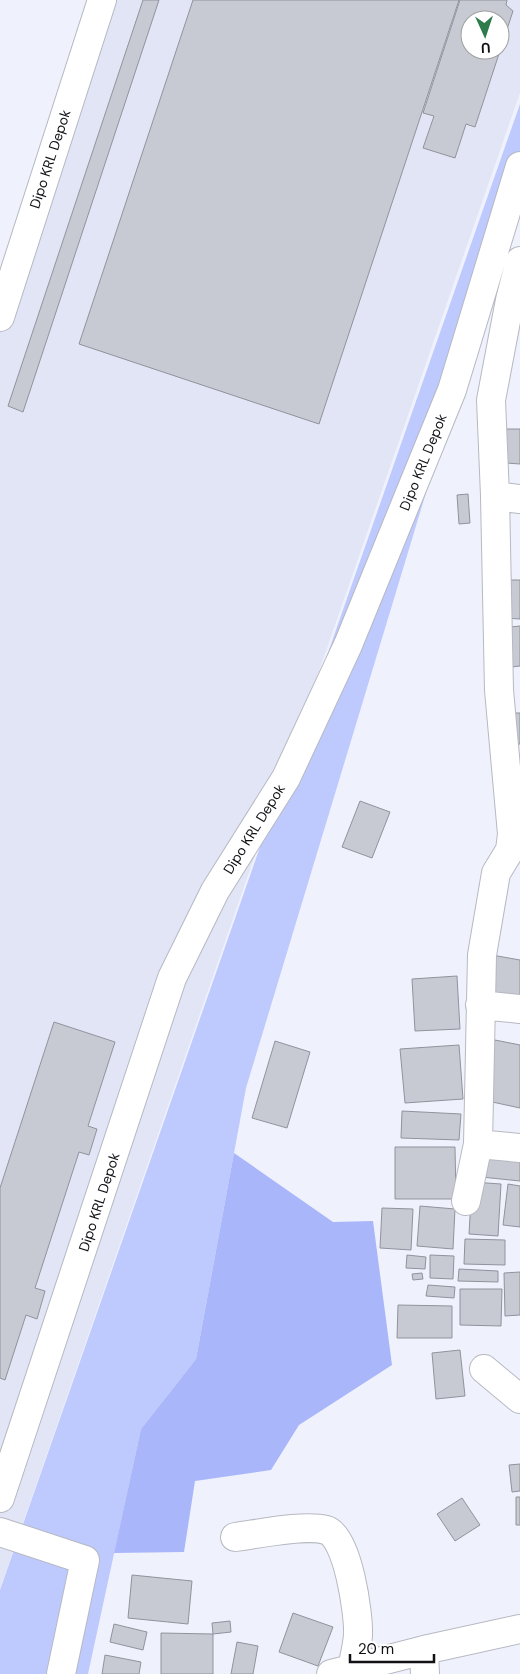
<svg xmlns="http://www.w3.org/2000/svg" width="520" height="1674" viewBox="0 0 520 1674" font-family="'DM Sans',sans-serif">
<rect width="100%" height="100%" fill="#eff2fc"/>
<path fill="#e1e5f6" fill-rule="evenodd" d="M105 0H520V93L0 1589V299ZM470 20H500V50H470Z"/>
<path fill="#bec9fd" d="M520 104V182L246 1088 196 1359 141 1429 88 1674H0V1590Z"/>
<path fill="#a9b6fa" d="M234 1153 333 1222 373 1221 392 1365 299 1425 271 1470 195 1481 184 1552 114 1553 141 1429 196 1359Z"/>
<path fill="#c7c9d3" stroke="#91939c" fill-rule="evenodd" d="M143 0H159L23 412 8 406Z
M193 0H459L319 424 79 344Z
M460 0H507L506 5 513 11 475 127 466 124 455 158 423 148 434 116 423 113ZM470 20H500V50H470Z
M506 429H520V464L506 463Z
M468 494 470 523 459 524 457 495Z
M506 580H520V619L504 618Z
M520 626V666L502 668 501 628Z
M510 713H520V744H510Z
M360 801 390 812 372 858 342 847Z
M492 955 520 960V1000L485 994Z
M457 976 460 1029 415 1031 412 979Z
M54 1022 115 1042 88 1126 97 1129 89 1155 79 1152 35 1288 45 1291 37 1319 26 1315 5 1380 0 1378V1188Z
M495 1040 520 1045V1108L483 1100Z
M275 1041 310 1052 287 1128 252 1118Z
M459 1045 463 1099 405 1103 400 1049Z
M402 1111 461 1114 459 1140 401 1138Z
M485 1146 520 1150V1181L481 1177Z
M395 1147H455L456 1199H395Z
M472 1182 501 1184 498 1236 469 1234Z
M508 1184 520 1186V1227L503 1225Z
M420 1206 455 1209 453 1249 417 1246Z
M382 1208 413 1209 411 1250 380 1248Z
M465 1239 505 1240V1265L464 1264Z
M407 1255 426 1257 425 1269 406 1268Z
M430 1255 454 1256 453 1279 430 1278Z
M459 1269 498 1271V1282L458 1281Z
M520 1272V1315L505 1316 504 1273Z
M422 1273 423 1279 413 1280 412 1274Z
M428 1285 455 1287 454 1298 426 1296Z
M460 1289H502L501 1326 460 1325Z
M398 1305 452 1306V1338H397Z
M460 1350 465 1396 436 1399 432 1353Z
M520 1464V1491L512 1492 509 1465Z
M516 1497H520V1525H516Z
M462 1498 480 1525 455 1541 437 1514Z
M132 1575 192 1581 188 1624 128 1618Z
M293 1613 333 1627 318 1666 279 1652Z
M230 1621 231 1632 213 1634 212 1623Z
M114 1624 147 1632 143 1650 110 1642Z
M161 1633 213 1634V1674H161Z
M237 1642 258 1646 253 1674H231Z
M105 1655 141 1662 139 1674H102Z"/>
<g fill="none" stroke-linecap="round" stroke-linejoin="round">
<defs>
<path id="minor" d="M520 261 510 300 491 400 495 496 520 499
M0 317 102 0
M480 1005 520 1009
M478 1144 520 1148
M466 1201 478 1144 482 955 496 873 510 850 512 834 499 690 495 496
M484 1369 520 1399
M0 1498 172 978 215 891 286 778 348 645 452 390 520 166
M0 1532 85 1560 61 1674
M235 1537C258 1534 305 1524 326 1530 348 1536 359 1615 358 1635 357 1647 354 1658 352 1669
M424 1650 425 1674
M331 1674 424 1650 520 1629"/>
</defs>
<use href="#minor" stroke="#b6b9c2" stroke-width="30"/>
<use href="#minor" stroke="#fff" stroke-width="28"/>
</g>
<g text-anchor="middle" stroke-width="4.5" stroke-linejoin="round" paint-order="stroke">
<g font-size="14" fill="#101114" stroke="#fff">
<text transform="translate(50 159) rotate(-72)" y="5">Dipo KRL Depok</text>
<text transform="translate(423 462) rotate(-68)" y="5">Dipo KRL Depok</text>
<text transform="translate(254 829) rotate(-58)" y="5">Dipo KRL Depok</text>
<text transform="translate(99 1202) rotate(-72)" y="5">Dipo KRL Depok</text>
</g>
</g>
<g transform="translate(485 35) rotate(177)"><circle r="24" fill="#ffffff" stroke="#9fa0a1"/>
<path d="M0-4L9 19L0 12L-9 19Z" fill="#2e7c4c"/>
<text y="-8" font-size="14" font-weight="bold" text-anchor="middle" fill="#101114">U</text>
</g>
<path d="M350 1654v8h84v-8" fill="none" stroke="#101114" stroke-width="2.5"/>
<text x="358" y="1654" font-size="15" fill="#101114" stroke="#ffffff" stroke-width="4" paint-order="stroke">20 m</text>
</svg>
